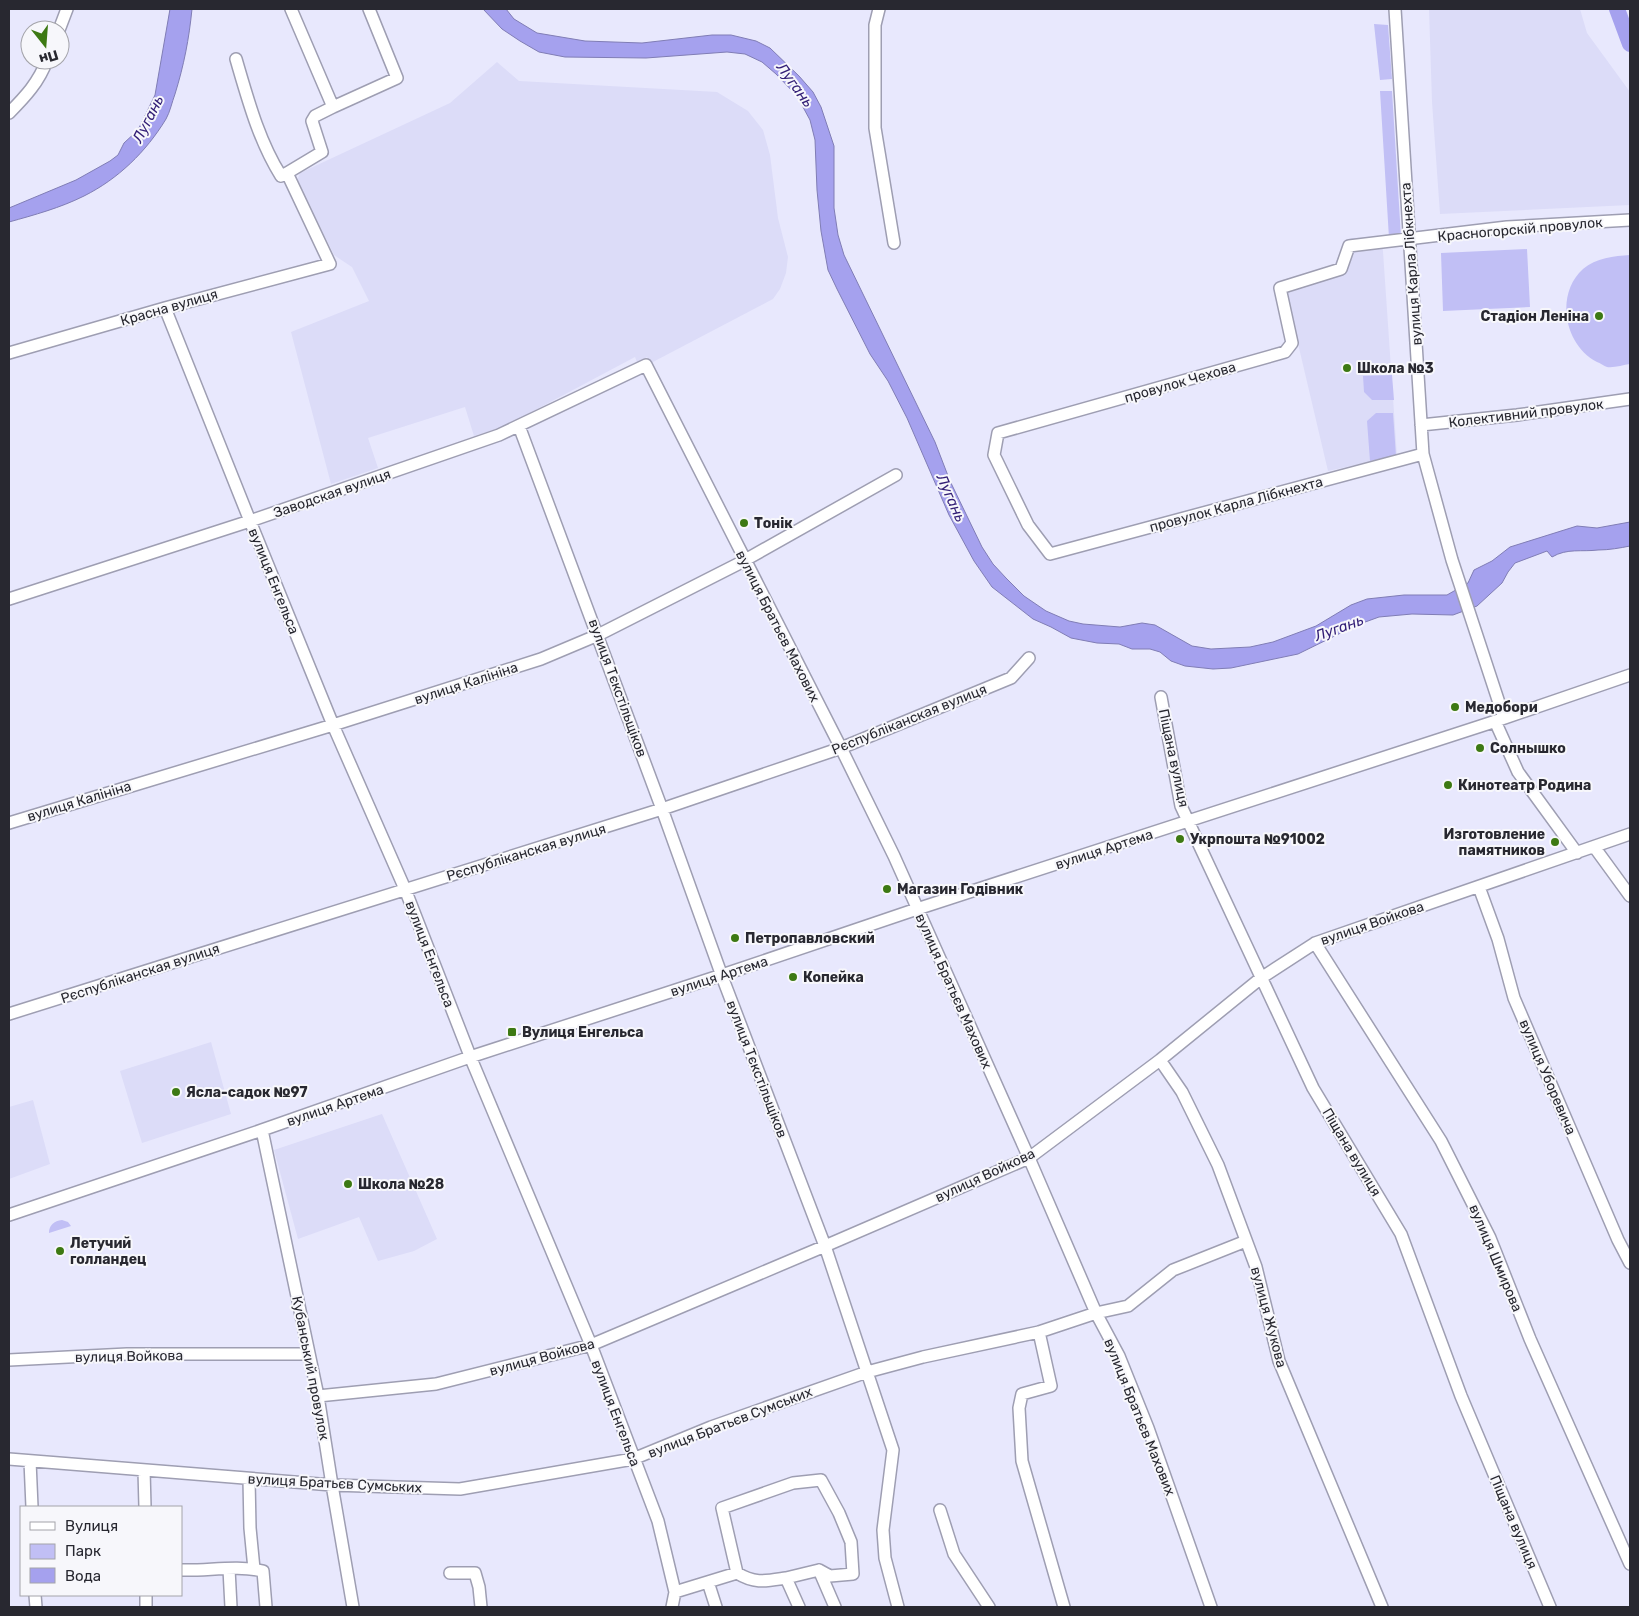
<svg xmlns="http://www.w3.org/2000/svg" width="1639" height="1616" viewBox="0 0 1639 1616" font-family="Rubik,sans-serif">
<rect width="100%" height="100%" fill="#e8e8fd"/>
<path fill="#dcdcf8" d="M1429 9H1580L1587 33 1630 92V205L1440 214 1432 102Z
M497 62 519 81 717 92 748 111 763 130 770 155 778 218 788 257 786 273 780 289 773 299 651 363 647 357 637 362 635 357 505 426 474 436 465 407 368 438 378 468 331 484 291 332 369 301 352 267 334 255 297 181 300 173 450 103Z
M1382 237 1397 456 1328 471 1283 280 1334 266 1345 241 1351 238Z
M211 1042 231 1114 142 1143 120 1071Z
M33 1100 50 1164 9 1179V1107Z
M382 1114 437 1239 414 1251 378 1261 359 1217 298 1239 274 1150Z"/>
<path fill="#c1bff5" d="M1374 24 1388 25 1392 79 1380 80Z
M1380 91H1392L1401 237 1389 238Z
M1527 249 1530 307 1443 311 1441 253Z
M1630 255V364C1623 365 1614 368 1607 367 1604 366 1600 363 1597 362 1564 345 1555 294 1583 269 1596 258 1614 256 1630 255Z
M1392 375 1394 400H1372L1364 392 1363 376Z
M1376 413H1393L1396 456 1370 461 1367 421Z
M62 1220 68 1222 71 1226 49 1233C49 1225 54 1221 62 1220Z"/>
<path fill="#a5a1ee" stroke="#807db5" d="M170 9H192C189 39 184 65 175 94 172 102 170 112 166 119 146 152 118 179 84 196 60 208 34 215 9 222V208L76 180 110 161 118 155 124 143 138 130 155 95Z
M483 9H506L514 19 537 33 585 41 642 43 712 35H731L756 41 770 48 799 76 813 92 821 107 834 146V208L838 235 844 255 935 442 950 481 982 547 993 564 1006 578 1024 596 1046 611 1069 621 1083 624 1120 627 1142 623 1155 625 1192 646 1211 649 1250 647 1273 642 1316 626 1351 605 1367 599 1404 595H1447L1468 583 1474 570 1492 561 1510 547 1577 526 1597 528 1630 522V546C1620 548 1609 550 1598 550 1582 552 1567 548 1552 557L1547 551 1515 563 1508 572 1502 583 1477 606 1453 615 1412 614 1379 617 1357 625 1298 654 1231 668 1213 669 1185 666 1171 661 1160 652 1150 649H1132L1119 644 1097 643 1071 638 1051 627 1033 619 992 587 974 561 949 515 907 418 888 381 870 354 837 289 828 270 821 231 817 190 815 140 810 120 797 96 776 74 762 62 745 54 727 52 646 58 565 57 539 52 520 41 502 29Z"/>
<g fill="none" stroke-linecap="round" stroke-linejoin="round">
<path stroke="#a5a1ee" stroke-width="16" d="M1617 9 1630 44"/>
<defs>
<path id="minor" d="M291 9 333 107 397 78 369 9
M879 9 875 25V128L894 243
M1395 9 1423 454 1452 560 1504 718
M59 30 67 9
M9 113C25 97 39 82 47 60
M287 173 322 152 312 121 315 116 333 107
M165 308 250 521 333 725 405 889 472 1061 591 1345 658 1521 675 1592 672 1607
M9 353 165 308 330 264 287 173 281 176C259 141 248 100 236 59
M1421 425 1517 415 1630 399
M519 426 662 809 723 979 825 1246 893 1450 883 1530 885 1558 898 1607
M1423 454 1050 554 1028 525 994 455 998 433 1285 352 1292 343 1280 288 1341 269 1349 246 1507 227 1630 220
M9 599 250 521 499 435 646 365 841 748 894 856 1029 1158 1096 1313 1119 1356 1148 1428 1211 1607
M1161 697 1181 806 1313 1088 1401 1234 1461 1396 1550 1607
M1495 721 1518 772 1577 853
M9 823 333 725 541 659 598 635 738 564 896 475
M1595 848 1630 896
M1479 887 1498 939 1514 998 1618 1240 1630 1263
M1315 943 1441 1141 1490 1238 1530 1339 1630 1564
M9 1014 662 809 841 748 1011 678 1029 658
M1160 1060 1182 1092 1218 1165 1256 1267 1279 1361 1382 1607
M262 1130 318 1396 332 1485 353 1607
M9 1215 262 1130 470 1057 722 975 917 909 1490 723 1630 675
M1039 1332 1051 1386 1022 1394 1019 1408 1022 1461 1064 1607
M9 1360 127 1354H309
M318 1396 436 1384 591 1345 825 1246 1029 1158 1160 1060 1261 978 1315 943 1630 834
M9 1459 332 1485 460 1489 633 1459 711 1427 867 1372 923 1357 1039 1332 1096 1313 1128 1306 1173 1270 1246 1241
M30 1461 32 1507
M144 1470 145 1507
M249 1479 250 1528 254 1569
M940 1510 954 1554 989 1607
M229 1569 231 1607
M181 1570C208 1571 236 1565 263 1571L266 1607
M450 1573H475L479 1587 481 1607
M737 1573 722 1508 793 1483 821 1480 839 1513 851 1542 853 1574 830 1576 819 1570 835 1607
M786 1578 819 1570
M708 1582 716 1607
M675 1592 737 1573C755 1584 766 1581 786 1578L799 1607
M35 1595 36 1607
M146 1595V1607"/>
</defs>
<use href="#minor" stroke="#9e9eb2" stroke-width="14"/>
<use href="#minor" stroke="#fff" stroke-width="11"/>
</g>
<g fill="#3d7913" stroke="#f7f7fb" stroke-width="2">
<circle cx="1599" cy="316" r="5"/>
<circle cx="1347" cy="368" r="5"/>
<circle cx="744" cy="523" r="5"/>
<circle cx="1455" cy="707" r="5"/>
<circle cx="1480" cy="748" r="5"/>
<circle cx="1448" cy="785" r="5"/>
<circle cx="1180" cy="839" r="5"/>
<circle cx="1555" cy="842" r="5"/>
<circle cx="887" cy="889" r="5"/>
<circle cx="735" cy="938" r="5"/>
<circle cx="793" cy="977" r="5"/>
<rect x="507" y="1027" width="10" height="10" rx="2.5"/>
<circle cx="176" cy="1092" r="5"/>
<circle cx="348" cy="1184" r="5"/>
<circle cx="60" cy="1251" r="5"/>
</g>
<g text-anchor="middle" stroke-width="4" stroke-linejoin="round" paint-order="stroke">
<g font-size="14" fill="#282830" stroke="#f7f7fb">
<text transform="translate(1520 229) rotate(-5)" y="5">Красногорскій провулок</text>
<text transform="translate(1411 264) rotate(-94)" y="5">вулиця Карла Лібкнехта</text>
<text transform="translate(169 307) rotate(-16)" y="5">Красна вулиця</text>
<text transform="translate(1180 382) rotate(-16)" y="5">провулок Чехова</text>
<text transform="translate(1526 413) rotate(-7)" y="5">Колективний провулок</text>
<text transform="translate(332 493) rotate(-19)" y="5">Заводская вулиця</text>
<text transform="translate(1236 504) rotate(-15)" y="5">провулок Карла Лібкнехта</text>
<text transform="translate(274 581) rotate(68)" y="5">вулиця Енгельса</text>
<text transform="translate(778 626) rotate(63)" y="5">вулиця Братьєв Махових</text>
<text transform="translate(466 683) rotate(-18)" y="5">вулиця Калініна</text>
<text transform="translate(618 688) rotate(70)" y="5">вулиця Тєкстільщіков</text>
<text transform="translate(909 719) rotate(-22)" y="5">Рєспубліканская вулиця</text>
<text transform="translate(1174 758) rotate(78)" y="5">Піщана вулиця</text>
<text transform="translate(79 801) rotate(-17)" y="5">вулиця Калініна</text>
<text transform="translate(1104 849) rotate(-18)" y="5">вулиця Артема</text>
<text transform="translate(526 852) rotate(-17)" y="5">Рєспубліканская вулиця</text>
<text transform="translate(1372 923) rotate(-19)" y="5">вулиця Войкова</text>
<text transform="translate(430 954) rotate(69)" y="5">вулиця Енгельса</text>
<text transform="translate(140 973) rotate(-18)" y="5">Рєспубліканская вулиця</text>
<text transform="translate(719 976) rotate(-18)" y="5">вулиця Артема</text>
<text transform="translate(954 991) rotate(66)" y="5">вулиця Братьєв Махових</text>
<text transform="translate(757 1069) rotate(69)" y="5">вулиця Тєкстільщіков</text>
<text transform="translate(1548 1077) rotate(67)" y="5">вулиця Уборевича</text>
<text transform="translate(335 1105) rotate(-19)" y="5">вулиця Артема</text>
<text transform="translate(1352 1152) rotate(59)" y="5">Піщана вулиця</text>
<text transform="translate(985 1175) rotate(-25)" y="5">вулиця Войкова</text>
<text transform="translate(1496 1258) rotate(67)" y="5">вулиця Шмирова</text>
<text transform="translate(1269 1317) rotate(75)" y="5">вулиця Жукова</text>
<text transform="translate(129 1356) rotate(-1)" y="5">вулиця Войкова</text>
<text transform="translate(542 1357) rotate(-15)" y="5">вулиця Войкова</text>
<text transform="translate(311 1368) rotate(79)" y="5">Кубанський провулок</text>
<text transform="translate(616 1413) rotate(69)" y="5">вулиця Енгельса</text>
<text transform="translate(1140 1417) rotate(68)" y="5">вулиця Братьєв Махових</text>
<text transform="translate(730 1422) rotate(-21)" y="5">вулиця Братьєв Сумських</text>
<text transform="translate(335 1483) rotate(3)" y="5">вулиця Братьєв Сумських</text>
<text transform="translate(1514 1522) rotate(67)" y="5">Піщана вулиця</text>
</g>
<g font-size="14" font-weight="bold" fill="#282830" stroke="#f7f7fb" text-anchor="start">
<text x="1589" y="321" text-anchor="end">Стадіон Леніна</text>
<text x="1357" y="373">Школа №3</text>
<text x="754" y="528">Тонік</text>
<text x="1465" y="712">Медобори</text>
<text x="1490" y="753">Солнышко</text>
<text x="1458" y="790">Кинотеатр Родина</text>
<text x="1545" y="839" text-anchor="end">Изготовление<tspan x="1545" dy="16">памятников</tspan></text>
<text x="1190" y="844">Укрпошта №91002</text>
<text x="897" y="894">Магазин Годівник</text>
<text x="745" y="943">Петропавловский</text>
<text x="803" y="982">Копейка</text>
<text x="522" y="1037">Вулиця Енгельса</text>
<text x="186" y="1097">Ясла-садок №97</text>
<text x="358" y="1189">Школа №28</text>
<text x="70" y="1248">Летучий<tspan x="70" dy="16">голландец</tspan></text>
</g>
<g font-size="15" font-style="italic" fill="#321e76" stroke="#f7f7fb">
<text transform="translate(795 85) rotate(54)" y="5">Лугань</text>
<text transform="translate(148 119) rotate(-63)" y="5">Лугань</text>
<text transform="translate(951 498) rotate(66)" y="5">Лугань</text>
<text transform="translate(1339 628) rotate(-20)" y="5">Лугань</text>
</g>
</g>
<rect width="1639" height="1616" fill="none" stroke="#282830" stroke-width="20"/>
<rect x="20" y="1506" width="162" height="90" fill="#f7f7fb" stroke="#a4a4aa"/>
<rect x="30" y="1522" width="25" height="8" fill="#ffffff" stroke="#a4a4aa"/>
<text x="65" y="1531" font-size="15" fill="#282830">Вулиця</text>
<rect x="30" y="1544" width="25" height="15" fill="#c1bff5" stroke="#a4a4aa"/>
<text x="65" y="1556" font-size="15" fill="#282830">Парк</text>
<rect x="30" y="1568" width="25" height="15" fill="#a5a1ee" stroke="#a4a4aa"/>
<text x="65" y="1581" font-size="15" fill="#282830">Вода</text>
<g transform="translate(45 45) rotate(163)"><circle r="24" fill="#f7f7fb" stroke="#a4a4aa"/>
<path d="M0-4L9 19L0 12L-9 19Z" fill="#3d7913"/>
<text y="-8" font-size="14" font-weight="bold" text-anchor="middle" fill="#282830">Пн</text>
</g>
</svg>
